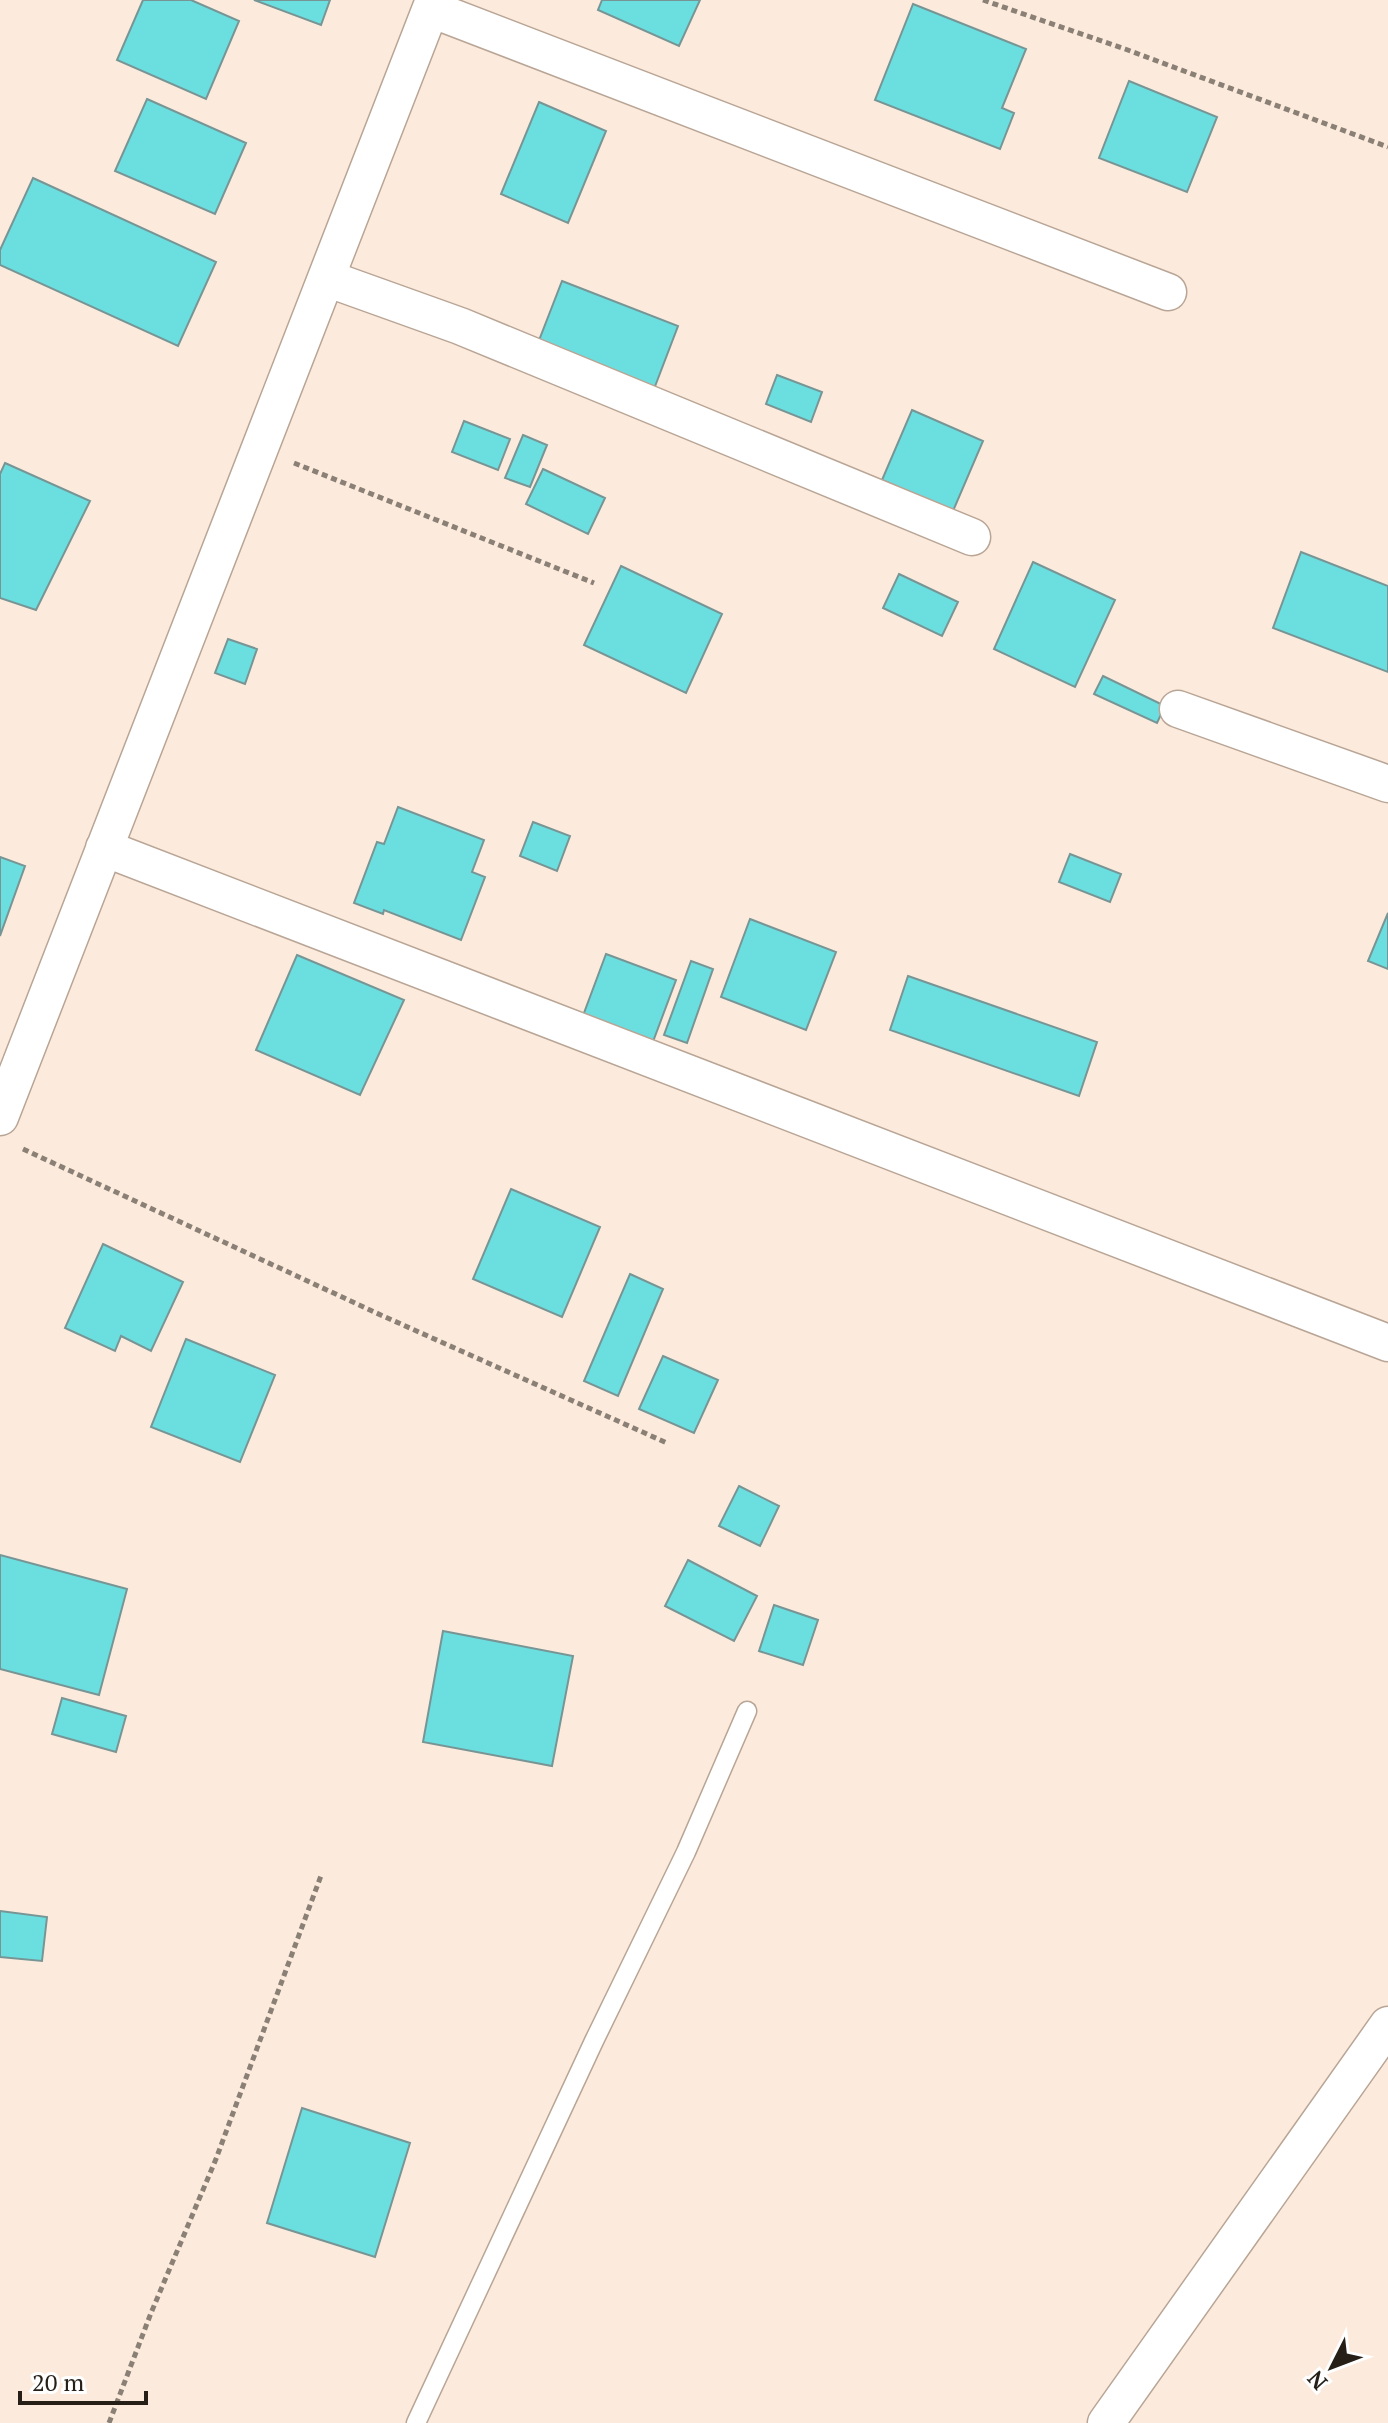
<svg xmlns="http://www.w3.org/2000/svg" width="1388" height="2423" viewBox="0 0 1388 2423" font-family="'PT Serif',serif">
<rect width="100%" height="100%" fill="#fcebdd"/>
<path fill="#6bdfe0" stroke="#789595" stroke-width="2" d="M143 0H191L239 21 206 99 117 60Z
M254 0H330L321 25Z
M602 0H700L679 46 598 10Z
M913 4 1026 49 1002 108 1014 113 1000 149 875 100Z
M1129 81 1217 117 1187 192 1099 158Z
M147 99 246 143 215 214 115 171Z
M539 102 606 131 568 223 501 194Z
M33 178 216 262 178 346 0 265V250Z
M562 281 678 326 654 389 538 343Z
M777 375 822 392 811 422 766 404Z
M912 410 983 441 953 511 882 480Z
M464 421 510 439 498 470 452 452Z
M523 435 547 445 530 487 505 478Z
M5 463 90 501 36 610 0 598V474Z
M543 469 605 498 588 534 526 504Z
M1301 552 1388 586V672L1273 628Z
M1033 562 1115 600 1075 687 994 649Z
M621 566 722 614 686 693 584 645Z
M899 574 958 602 942 636 883 608Z
M228 639 257 649 245 684 215 673Z
M1103 676 1165 706 1157 723 1094 694Z
M398 807 484 840 472 872 485 877 461 940 384 910 383 914 354 903 377 842 384 844Z
M533 822 570 836 557 871 520 856Z
M1070 854 1121 874 1110 902 1059 882Z
M0 857 25 866 0 936Z
M1388 913V969L1368 961Z
M750 919 836 952 806 1030 721 997Z
M606 954 676 980 651 1047 581 1021Z
M297 955 404 1000 360 1095 256 1050Z
M691 961 713 969 687 1043 664 1035Z
M908 976 1097 1042 1079 1096 890 1030Z
M511 1189 600 1227 562 1317 473 1279Z
M103 1244 183 1282 151 1351 121 1336 115 1351 65 1328Z
M630 1274 663 1289 618 1396 584 1381Z
M186 1339 275 1375 240 1462 151 1427Z
M663 1356 718 1380 694 1433 639 1409Z
M739 1486 779 1506 760 1546 719 1526Z
M0 1555 127 1589 99 1695 0 1669Z
M688 1560 757 1596 734 1641 665 1606Z
M774 1605 818 1620 803 1665 759 1651Z
M443 1631 573 1656 552 1766 423 1742Z
M62 1698 126 1716 116 1752 52 1734Z
M0 1911 47 1917 42 1961 0 1957Z
M302 2108 410 2143 375 2257 267 2223Z"/>
<g fill="none" stroke-linecap="round" stroke-linejoin="round">
<defs>
<path id="lane" d="M416 2423 594 2041 686 1852 747 1711"/>
<path id="street" d="M431 9 1168 292
M326 278 460 326 972 537
M1178 709 1388 784
M104 848 1388 1343
M0 1117 434 0
M1106 2423 1388 2025"/>
</defs>
<use href="#lane" stroke="#b9a595" stroke-width="21"/>
<use href="#street" stroke="#b9a595" stroke-width="39"/>
<path stroke="#8b8075" stroke-width="5" stroke-dasharray="6 4" stroke-linecap="butt" d="M983 0 1125 49 1388 147
M294 463 594 583
M23 1149 383 1316 667 1443
M109 2423 151 2313 216 2159 322 1873"/>
<use href="#lane" stroke="#fff" stroke-width="18"/>
<use href="#street" stroke="#fff" stroke-width="36"/>
</g>
<g transform="translate(1332 2367) rotate(228)" stroke="#ffffff" stroke-width="6" paint-order="stroke">
<path d="M0-6L14 30L0 20L-14 30Z" fill="#261f18"/>
<text y="-12" font-size="22" font-weight="bold" text-anchor="middle" fill="#261f18">N</text>
</g>
<path d="M20 2391v12h126v-12" fill="none" stroke="#261f18" stroke-width="4"/>
<text x="32" y="2391" font-size="24" fill="#261f18" stroke="#ffffff" stroke-width="6" paint-order="stroke">20 m</text>
</svg>
